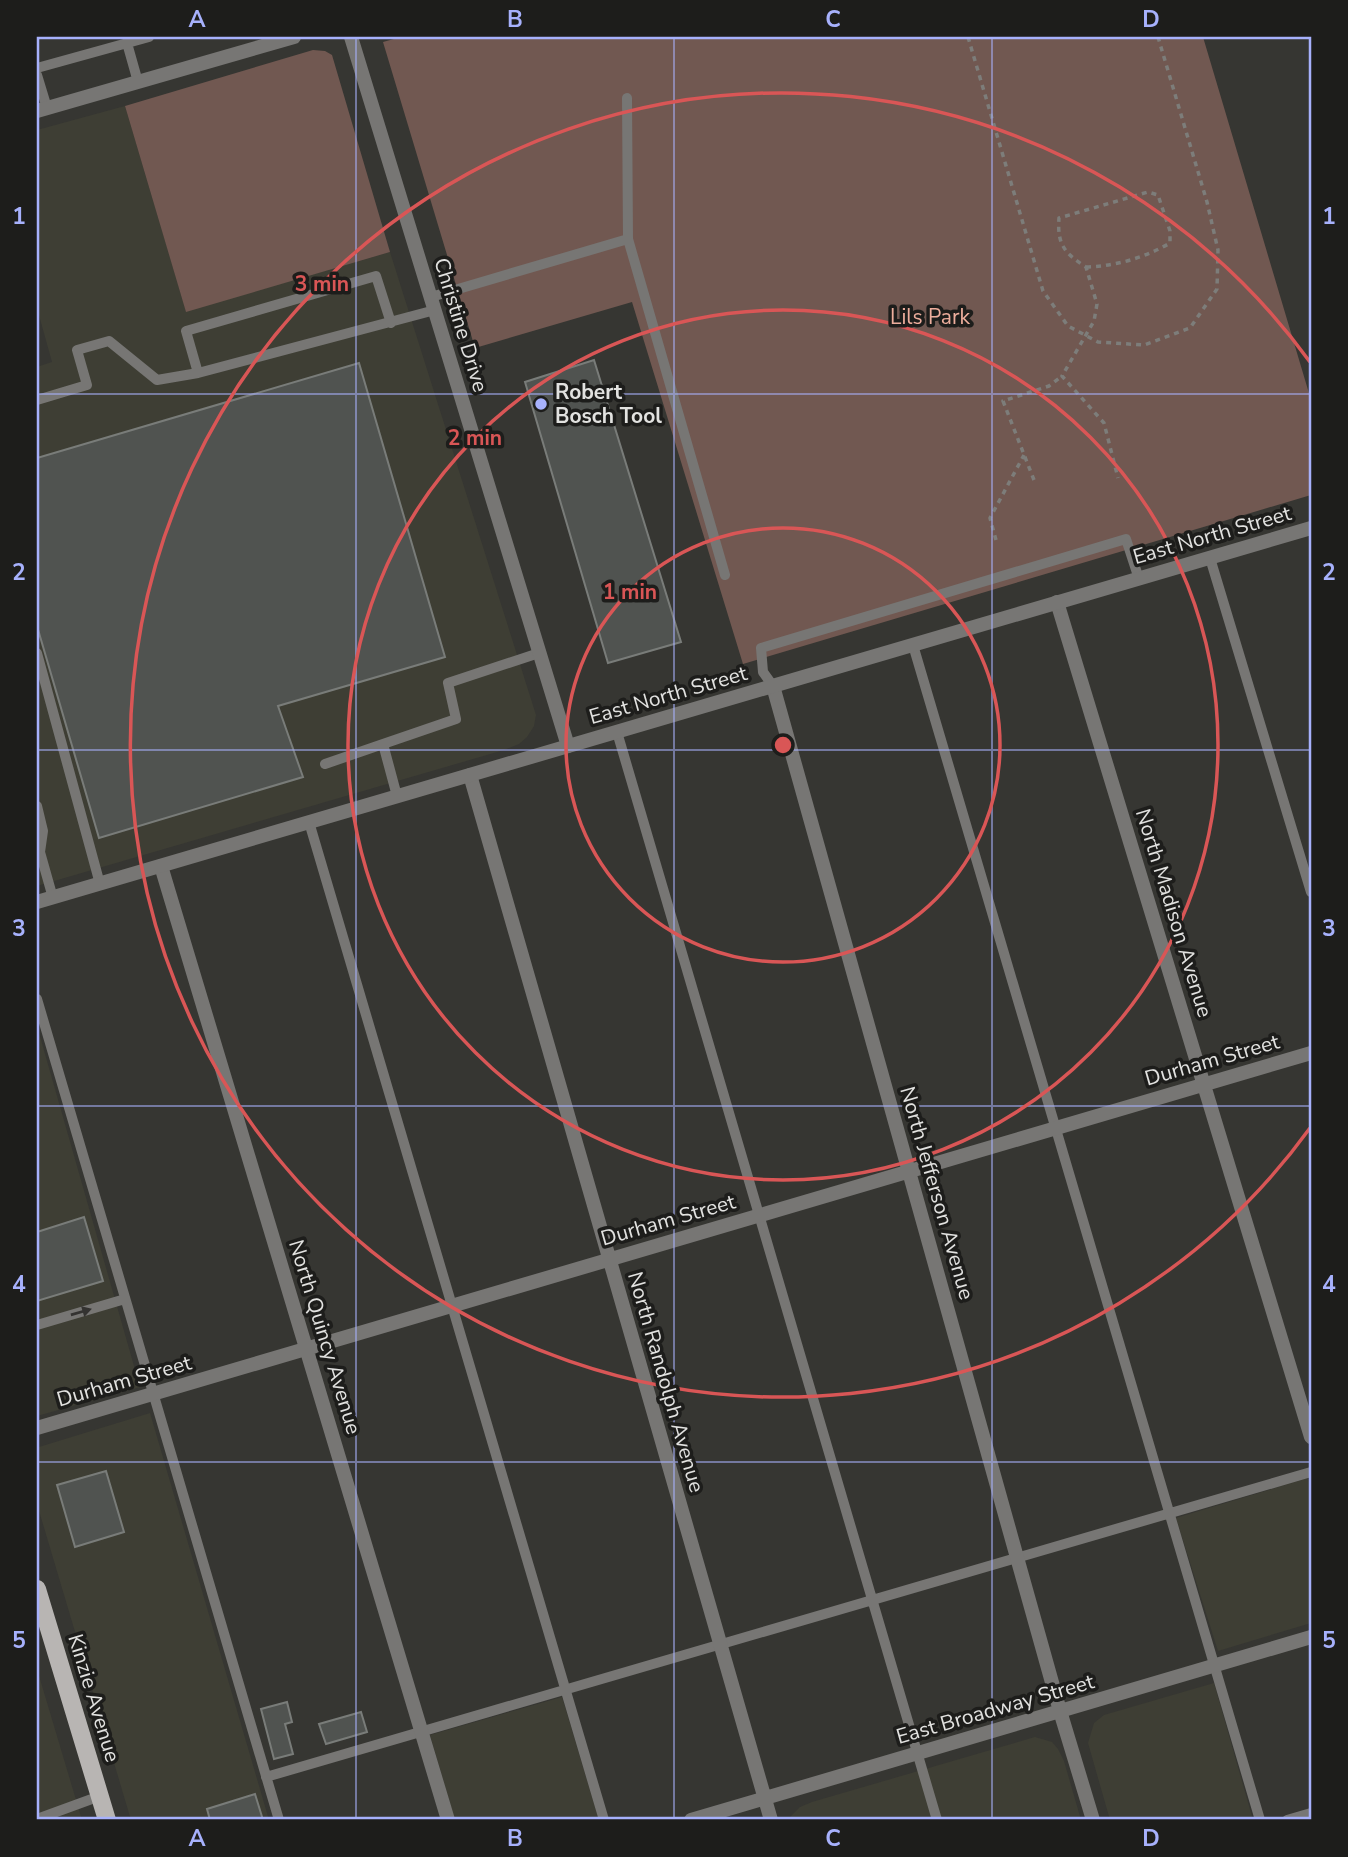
<svg xmlns="http://www.w3.org/2000/svg" width="1348" height="1857" viewBox="0 0 1348 1857" font-family="'Nunito Sans',sans-serif">
<rect width="100%" height="100%" fill="#363632"/>
<path fill="#3e3e34" d="M125 106 186 311 390 252 536 715 534 726 527 737 519 744 504 750 37 886V367L52 362 37 308V130Z
M37 1026 140 1387 37 1416Z
M150 1413 269 1820H131L37 1504V1449L39 1447Z
M1308 1478 1311 1489V1623L1218 1651 1176 1518Z
M37 1669 82 1820H37Z
M1214 1683 1253 1820H1110L1088 1743 1094 1723 1104 1715Z
M562 1697 599 1820H455L430 1735Z
M1035 1737 1052 1742 1058 1749 1064 1761 1081 1820H787L800 1807 812 1802Z"/>
<path fill="#715851" d="M401 37H1203L1311 400V495L743 664 632 302 475 348 383 42Z
M313 50 325 51 332 55 390 252 186 312 125 106Z"/>
<path fill="#505350" stroke="#797c79" stroke-width="2" d="M594 360 681 642 608 663 525 382Z
M359 363 445 657 278 706 303 777 99 838 37 626V458Z
M84 1217 103 1281 37 1301V1232Z
M106 1471 124 1532 75 1547 57 1485Z
M287 1702 292 1722 285 1724 293 1754 274 1759 261 1709Z
M361 1712 367 1732 326 1744 319 1724Z
M255 1794 263 1820H210L207 1809Z"/>
<g fill="none" stroke-linecap="round" stroke-linejoin="round">
<path stroke="#7d7d7a" stroke-width="3.5" stroke-dasharray="5 5" stroke-linecap="butt" d="M968 37 1043 291 1068 326 1098 342 1144 345 1190 328 1217 289 1218 250 1207 202 1158 37
M1086 267C1116 266 1144 258 1170 243V231L1158 195 1148 192 1059 218C1057 244 1064 253 1086 267L1097 304 1094 321 1062 376 1104 423 1118 478
M1034 480 1003 401 1049 386 1062 376
M996 540 990 518 1024 455"/>
<path stroke="#777674" stroke-width="10" d="M127 43 138 82
M37 68 149 37
M37 75 47 108
M627 98 628 239 725 575
M431 297 628 239
M391 323 376 276 186 331 198 373 435 310
M37 400 87 385 77 350 109 341 157 380 198 373
M1210 558 1311 892
M913 645 1260 1820
M37 653 100 884
M773 686 763 672 761 648 1126 539 1139 579
M617 732 937 1820
M325 764 383 744
M397 796 383 744 456 719 448 683 539 653
M37 806 43 831 40 852
M309 822 604 1820
M37 853 40 852 53 898
M37 999 279 1820
M37 1325 125 1299
M266 1777 1311 1472
M37 1819 100 1796
M1287 1820 1311 1813"/>
<path stroke="#777674" stroke-width="14" d="M351 37 568 746
M37 111 294 37
M1057 602 1311 1437
M773 686 1060 1711 1093 1820
M470 775 771 1820
M161 866 448 1820
M37 1428 1311 1053
M691 1820 1311 1637"/>
<path stroke="#777674" stroke-width="14" d="M37 902 1311 528"/>
<path stroke="#b8b5b3" stroke-width="18" d="M37 1589 107 1820"/>
</g>
<defs><path id="oneway-solid" d="M-6-.8H1V-3.2L6.5 0L1 3.2V.8H-6Z" transform="scale(1.75)"/></defs>
<use fill="#343331" href="#oneway-solid" transform="translate(81 1312) rotate(-16)"/>
<path fill="none" stroke="#a7b1fc" stroke-width="2" stroke-opacity="0.55" d="M356 37V1820M674 37V1820M992 37V1820M37 394H1311M37 750H1311M37 1106H1311M37 1462H1311"/>
<g fill="none" stroke="#d95656" stroke-width="3.5">
<circle cx="783" cy="745" r="217"/>
<circle cx="783" cy="745" r="435"/>
<path d="M1310 1128A652 652 0 1 1 1310 362"/>
</g>
<circle fill="#a7b1fc" stroke="#1d1d1b" stroke-width="2.5" cx="541" cy="404" r="7"/>
<g text-anchor="middle" stroke-width="7" stroke-linejoin="round" paint-order="stroke">
<g font-size="21" fill="#eeae9d" stroke="#1d1d1b">
<text x="930" y="324">Lils Park</text>
</g>
<g font-size="21" fill="#e2e2e0" stroke="#1d1d1b">
<text transform="translate(461 325) rotate(73)" y="7">Christine Drive</text>
<text transform="translate(1212 535) rotate(-16)" y="7">East North Street</text>
<text transform="translate(668 695) rotate(-16)" y="7">East North Street</text>
<text transform="translate(1174 913) rotate(73)" y="7">North Madison Avenue</text>
<text transform="translate(1212 1060) rotate(-16)" y="7">Durham Street</text>
<text transform="translate(937 1193) rotate(74)" y="7">North Jefferson Avenue</text>
<text transform="translate(668 1220) rotate(-16)" y="7">Durham Street</text>
<text transform="translate(325 1337) rotate(73)" y="7">North Quincy Avenue</text>
<text transform="translate(124 1381) rotate(-16)" y="7">Durham Street</text>
<text transform="translate(666 1382) rotate(74)" y="7">North Randolph Avenue</text>
<text transform="translate(94 1698) rotate(73)" y="7">Kinzie Avenue</text>
<text transform="translate(995 1709) rotate(-16)" y="7">East Broadway Street</text>
</g>
<g font-size="21" font-weight="bold" fill="#e2e2e0" stroke="#1d1d1b" text-anchor="start">
<text x="555" y="399">Robert<tspan x="555" dy="24">Bosch Tool</tspan></text>
</g>
</g>
<circle cx="783" cy="745" r="10" fill="#d95656" stroke="#1d1d1b" stroke-width="3.5"/>
<g font-size="21" text-anchor="middle" font-weight="bold" fill="#d95656" stroke="#1d1d1b" stroke-width="7" stroke-linejoin="round" paint-order="stroke">
<text x="322" y="291">3 min</text>
<text x="475" y="445">2 min</text>
<text x="630" y="599">1 min</text>
</g>
<rect width="1348" height="1857" fill="none" stroke="#1d1d1b" stroke-width="77"/>
<rect x="38" y="38" width="1272" height="1780" fill="none" stroke="#a7b1fc" stroke-width="2.5"/>
<g font-size="23" text-anchor="middle" font-weight="bold" fill="#a7b1fc">
<text x="197" y="27">A</text>
<text x="515" y="27">B</text>
<text x="833" y="27">C</text>
<text x="1151" y="27">D</text>
<text x="19" y="224">1</text>
<text x="1329" y="224">1</text>
<text x="19" y="580">2</text>
<text x="1329" y="580">2</text>
<text x="19" y="936">3</text>
<text x="1329" y="936">3</text>
<text x="19" y="1292">4</text>
<text x="1329" y="1292">4</text>
<text x="19" y="1648">5</text>
<text x="1329" y="1648">5</text>
<text x="197" y="1846">A</text>
<text x="515" y="1846">B</text>
<text x="833" y="1846">C</text>
<text x="1151" y="1846">D</text>
</g>
</svg>
